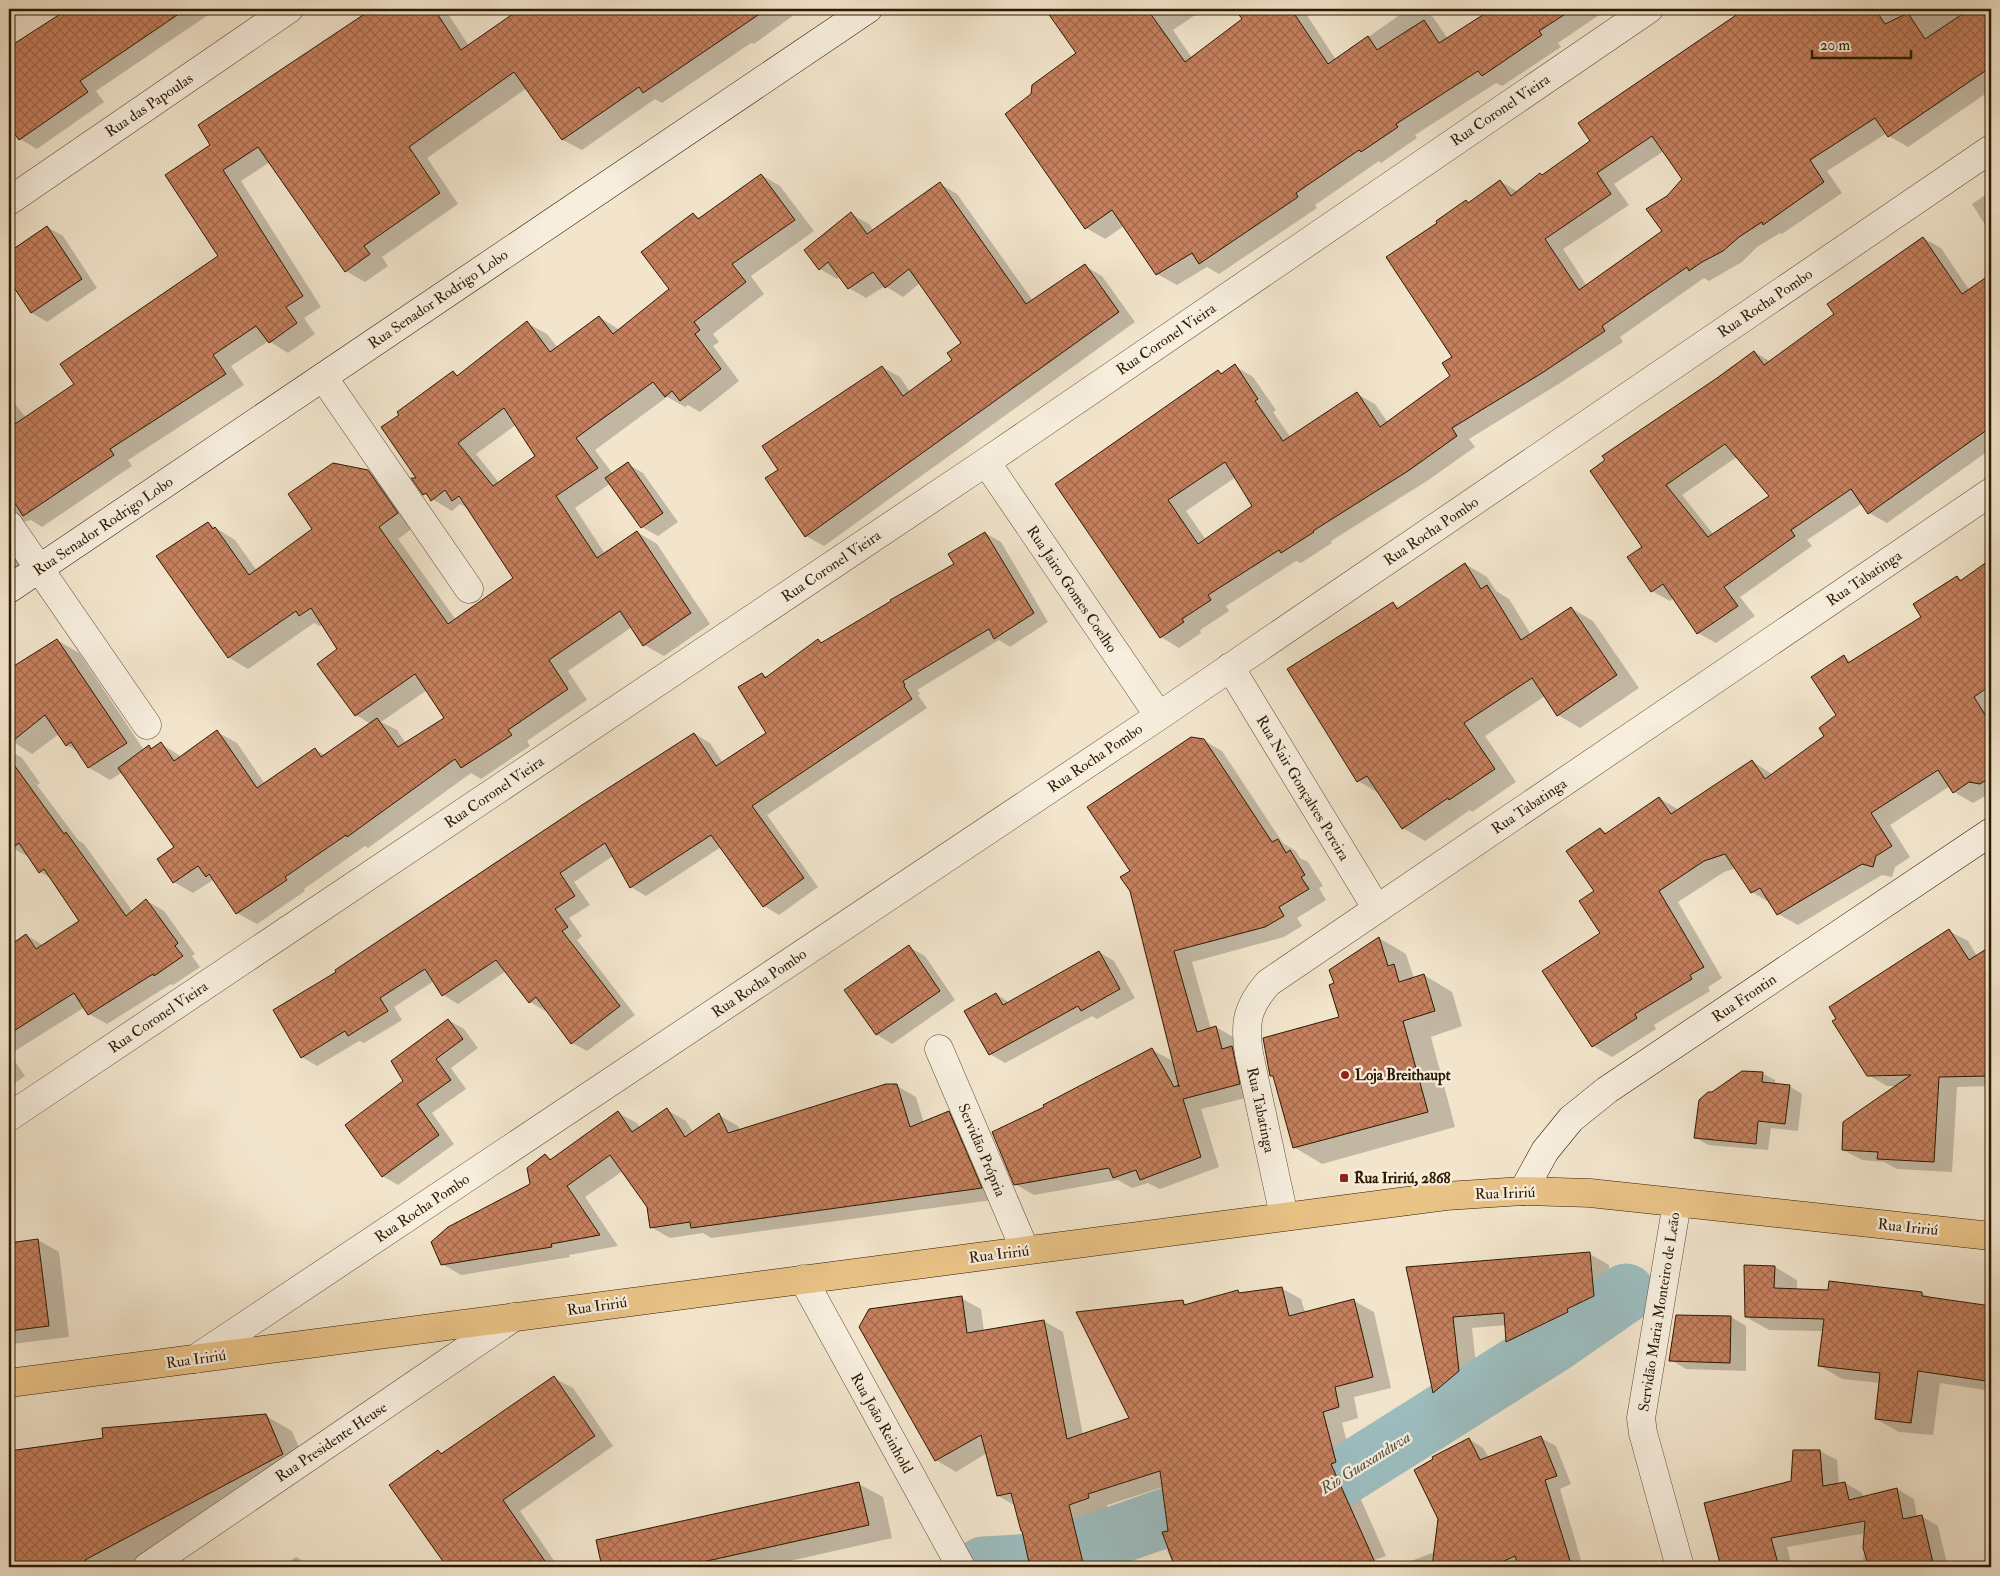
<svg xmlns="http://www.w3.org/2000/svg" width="2000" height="1576" viewBox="0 0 2000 1576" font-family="'IM FELL Double Pica',serif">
<defs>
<pattern id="building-cross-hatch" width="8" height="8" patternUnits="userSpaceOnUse" patternTransform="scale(1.25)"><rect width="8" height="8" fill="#c6805e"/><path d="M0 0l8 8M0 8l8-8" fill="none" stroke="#a1684b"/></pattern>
</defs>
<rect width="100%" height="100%" fill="#f2e5cc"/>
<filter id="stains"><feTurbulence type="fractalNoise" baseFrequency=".004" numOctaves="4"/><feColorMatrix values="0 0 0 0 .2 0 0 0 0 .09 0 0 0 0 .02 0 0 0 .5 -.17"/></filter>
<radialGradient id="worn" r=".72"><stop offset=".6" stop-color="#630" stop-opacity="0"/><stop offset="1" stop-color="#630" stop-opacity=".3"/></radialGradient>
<path fill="#0003" fill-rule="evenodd" d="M71 9H213L210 11 211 13 96 91 104 102 37 149 20 139 12 129 9 130V45L10 47Z
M374 9H445L469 46 522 9H802L754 44 751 43 662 103 655 99 582 150 563 140 527 88 427 158 458 204 382 257 388 266 365 282 346 271 270 162 241 181 321 307 304 318 315 334 288 353 269 341 231 366 244 385 128 460 132 466 42 527 31 520 19 523 23 563 9 573V396L26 418 76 384 219 257 212 145 332 39Z
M1047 9H1204L1173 30 1192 58 1244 20 1237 9H1303L1336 60 1408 9H1419L1433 17 1448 39 1486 14 1483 9H1608L1558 43 1561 47 1502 86 1496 83 1415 135 1417 138 1381 163 1379 161 1315 205 1317 208 1219 274 1207 267 1177 285 1157 274 1124 226 1105 239 1086 228 1032 95 1078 54Z
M1749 9H1991V90L1908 147 1889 136 1887 133 1827 171 1842 193 1782 234 1780 233 1757 247 1742 262 1709 281 1704 278 1620 337 1623 342 1560 383 1469 439 1475 447 1427 481 1331 541 1332 543 1301 563 1296 561 1226 606 1229 611 1200 630 1201 633 1179 648 1161 637 1057 484 1218 371 1223 374 1235 366 1253 377 1276 410 1273 412 1291 438 1357 394 1375 404 1388 423 1452 376 1454 357 1439 223 1466 202 1469 204 1500 181 1518 192 1543 176 1592 141 1580 123ZM1664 151 1684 179 1668 197 1663 232 1587 286 1563 249 1629 205 1614 184ZM1236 477 1254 506 1206 540 1186 511Z
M761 175 780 186 814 231 751 276 764 294 713 334 719 342 713 346 739 381 700 412 688 405 685 407 667 397 595 450 613 474 628 464 643 473 678 522 658 536 642 527 611 483 575 508 605 554 637 532 657 544 710 624 664 656 644 645 632 627 568 671 587 700 527 741 530 746 481 779 471 773 368 848 365 846 304 889 305 891 257 924 237 913 213 880 193 893 174 882 176 848 123 772 110 780 88 767 79 752 66 745 59 734 32 754 9 739V681L57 640 79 653 144 750 149 747 153 749 161 744 182 757 217 732 237 743 265 784 315 750 325 755 371 724 356 715 339 649 323 624 320 626 314 623 248 669 228 657 208 523 235 540 257 571 314 529 367 471 387 482 417 525 398 539 456 620 515 578 469 509 460 504 452 511 424 494 414 479 419 480 401 415 453 373 458 376 527 323 547 334 558 348 599 317 620 330 671 289 693 214 701 219ZM516 425 537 457 499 483 476 454ZM427 690 446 718 406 744 397 730 381 722Z
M940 184 957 194 1033 301 1085 266 1102 276 1135 322 824 546 806 536 767 479 780 470 882 367 900 377 910 392 954 360 963 343 920 283 903 297 885 286 866 298 849 288 840 276 837 279 820 269 851 214 869 224 874 231Z
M1991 191V234L1972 204Z
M47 227 63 236 97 288 47 322 32 313 9 277V254Z
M1923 238 1941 248 1970 291 1991 276V449L1887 523 1869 513 1861 504 1807 540 1812 546 1740 597 1755 616 1716 643 1698 633 1674 598 1670 601 1652 591 1628 558 1644 547 1592 472 1754 352 1771 362 1836 314ZM1738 456 1771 496 1714 535 1682 495Z
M985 533 1001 542 1048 622 1010 647 999 640 917 690 920 694 918 695 927 708 767 815 818 887 779 915 764 906 721 847 646 896 631 887 613 856 574 882 590 905 569 918 582 936 577 940 635 1015 587 1051 572 1043 546 1009 545 1011 530 1002 506 971 458 1004 443 995 434 981 394 1007 402 1020 364 1043 359 1041 317 1066 302 1057 337 972 695 734 710 743 723 763 768 733 762 674 768 677 818 640 823 643 956 565Z
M1991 561V793L1973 803 1954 792 1950 786 1890 825 1910 857 1895 867 1892 877 1882 875 1798 925 1778 914 1772 904 1752 892 1736 868 1724 872 1678 902 1722 978 1708 987 1710 991 1654 1025 1656 1029 1612 1057 1593 1046 1602 934 1596 892 1600 829 1608 834 1659 798 1679 810 1752 761 1773 775 1825 736 1837 716 1844 657 1852 662 1923 617 1957 577 1962 580Z
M1465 564 1487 577 1496 591 1509 599 1531 635 1571 608 1593 621 1639 688 1580 728 1558 715 1545 696 1485 736 1516 782 1472 812 1470 810 1425 841 1403 828 1380 794 1358 781 1289 669 1393 603 1401 608Z
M1203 740 1222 751 1283 843 1296 851 1300 858 1308 862 1323 886 1319 888 1326 900 1297 918 1302 926 1284 937 1192 962 1211 1029 1216 1027 1235 1038 1258 1095 1201 1109 1219 1167 1160 1189 1148 1183 1132 1188 1118 1180 1034 1195 1015 1184 1045 1108 1152 1050 1171 1060 1175 1067 1131 871Z
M9 750 22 758 40 783 37 785 78 840 84 844 133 912 147 901 164 911 195 954 192 956 200 967 173 985 171 984 107 1024 89 1014 85 1007 10 1054 25 1076 9 1087V948L26 935 44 946 81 922 52 879 40 872 30 858 13 848 9 842Z
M1949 931 1968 941 1977 956 1991 947V1086L1957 1087 1952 1172 1897 1169 1884 1162 1862 1160 1843 1150 1898 1086H1887L1868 1075Z
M1379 938 1406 954 1414 978 1424 975 1452 992 1462 1026 1431 1037 1455 1127 1322 1164 1294 1147 1275 1078 1271 1076 1340 1018 1335 984Z
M909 947 925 956 955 1000 892 1044 876 1034Z
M1099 952 1114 961 1135 998 1097 1019 1092 1016 1005 1063 990 1054 996 994 1010 1003Z
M448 1020 464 1029 478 1048 451 1068 466 1089 432 1113 454 1144 398 1185 382 1176 405 1081Z
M1762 1073 1775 1080V1085L1789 1086 1802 1094 1798 1131 1771 1128 1768 1150 1708 1145 1695 1137Z
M897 1086 916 1097 924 1123 948 1112 967 1123 1000 1199 711 1238 703 1233 670 1238 651 1227 648 1207 623 1171 585 1197 618 1246 569 1255 570 1257 461 1275 442 1264 532 1185 545 1155 553 1160 618 1113 637 1123 640 1128 667 1110 686 1121 693 1132 719 1115 738 1126 740 1130Z
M38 1240 59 1252 69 1337 12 1344 9 1342V1244Z
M1590 1254 1609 1265 1613 1307 1586 1320V1323L1527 1352 1508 1341 1506 1325 1472 1328 1478 1382 1453 1403 1434 1392 1407 1268Z
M1775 1267 1797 1280V1290L1922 1293 1933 1299 1991 1307V1391L1940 1383 1933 1435 1899 1432 1876 1419 1880 1383 1842 1379 1820 1366 1824 1331 1769 1330 1746 1317Z
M1281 1288 1301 1299 1305 1313 1354 1301 1374 1312 1391 1388 1354 1397 1358 1418 1342 1423 1355 1473 1350 1475 1386 1556 1354 1567H1162L1172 1562 1160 1534 1170 1532 1163 1487 1107 1505 1108 1509 1087 1516 1100 1567H1031L1016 1506 998 1496 987 1453 956 1472 936 1460 861 1327 961 1298 981 1309 984 1331 1044 1321 1063 1332 1083 1435 1131 1419 1182 1302 1189 1305 1238 1291 1243 1294Z
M1731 1317 1746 1326V1371L1686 1369 1671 1360Z
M554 1378 573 1388 613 1446 520 1511 555 1562 565 1567H437L445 1562 438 1451 443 1454Z
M266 1416 292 1431 308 1469 124 1567H9V1452Z
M1541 1438 1556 1446 1571 1484 1560 1489 1583 1567H1395L1435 1552 1439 1519 1435 1460 1469 1439 1483 1448 1489 1458Z
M1794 1451H1820L1837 1460 1839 1484 1845 1483 1862 1493 1863 1498 1897 1489 1914 1499 1917 1517 1921 1516 1938 1526 1948 1567H1876L1863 1560 1866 1533 1787 1547 1792 1567H1722L1705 1504 1792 1482Z
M859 1484 883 1497 892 1538 763 1567H604L598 1541Z
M296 1557 312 1566 313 1567H281Z"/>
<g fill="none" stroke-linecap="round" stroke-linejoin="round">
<path stroke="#9dbdbf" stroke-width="59" d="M983 1566 1037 1563 1171 1516 1316 1493 1554 1343 1626 1293"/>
</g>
<path fill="url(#building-cross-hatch)" stroke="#2e1900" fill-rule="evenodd" d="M68 9H186L80 81 88 92 19 140 9 126V47Z
M372 9H434L461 50 520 9H767L643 93 639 87 562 140 514 72 409 147 440 193 364 246 370 254 345 272 258 147 223 170 303 296 286 307 297 323 269 343 256 326 213 355 226 374 110 449 114 455 23 516 9 494V428L74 384 60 364 218 256 165 175 210 145 198 125Z
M1045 9H1147L1185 62 1242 19 1235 9H1291L1328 64 1368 36 1377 50 1424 20 1439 43 1492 9H1573L1539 31 1542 35 1482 76 1478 71 1396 124 1398 127 1361 152 1359 150 1296 193 1298 197 1199 264 1192 253 1156 275 1112 210 1085 229 1005 114 1031 94 1032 85 1076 53Z
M1745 9H1875L1885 24 1908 13 1925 39 1970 9H1991V67L1888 137 1875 118 1810 160 1824 182 1763 225 1762 222 1739 237 1723 251 1702 262 1689 271 1687 267 1602 326 1605 331 1542 373 1452 428 1457 436 1408 471 1313 531 1314 532 1281 553 1279 550 1208 595 1211 600 1182 619 1184 622 1160 638 1055 484 1218 370 1221 374 1235 364 1258 399 1255 401 1283 441 1357 392 1380 427 1450 376 1442 363 1452 357 1386 257 1437 223 1436 221 1466 200 1468 203 1500 180 1511 196 1540 173 1542 175 1590 141 1578 123ZM1652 136 1682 179 1667 196 1646 209 1662 231 1579 290 1545 239 1611 194 1597 173ZM1225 462 1252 506 1198 544 1168 500Z
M761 174 795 220 732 264 746 282 694 322 700 330 695 334 721 369 680 401 672 391 665 397 653 382 576 438 598 468 556 496 597 558 637 531 691 613 643 646 620 611 549 660 568 689 508 730 512 735 461 768 455 759 347 837 346 835 285 877 287 880 236 914 209 874 206 877 198 866 173 883 157 859 174 847 118 768 149 745 151 749 161 742 174 761 217 730 257 788 315 748 321 757 377 718 398 747 444 718 415 674 355 716 317 664 337 649 311 608 299 616 296 611 228 658 156 556 208 522 213 529 215 527 249 575 312 529 288 494 333 463 368 470 398 513 379 527 448 624 513 578 459 496 452 501 445 490 431 501 426 493 423 495 411 478H416L381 427 399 415 397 412 453 371 457 376 527 321 550 352 599 316 613 334 669 289 641 252 693 213 698 219ZM504 408 535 456 493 486 458 443Z
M940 182 1026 304 1085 264 1119 312 805 537 765 478 778 470 762 446 882 366 903 396 952 360 947 353 961 343 909 269 885 288 873 272 848 289 828 262 819 270 804 250 851 212 867 234Z
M47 226 82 279 31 313 9 280V252Z
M1923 237 1962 294 1991 274V427L1868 514 1851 489 1791 530 1795 536 1724 587 1738 606 1697 634 1663 584 1651 592 1627 557 1642 547 1590 471 1605 460 1602 456 1717 378 1754 351 1764 365 1834 314 1827 304ZM1725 444 1769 496 1708 537 1666 485Z
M628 462 663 513 641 528 605 478Z
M985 532 1034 613 994 639 989 629 903 681 905 685 904 686 912 699 752 806 804 878 763 907 711 835 630 888 605 843 560 873 575 896 555 909 568 927 562 931 620 1006 571 1044 536 997 529 1003 496 960 442 996 425 969 380 998 388 1011 348 1036 345 1031 301 1058 273 1010 336 972 335 970 582 805 694 733 716 766 766 733 738 687 762 673 765 678 818 639 821 643 891 601 890 600 954 564 948 554Z
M1991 559V685L1974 697 1991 724V777L1980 784 1969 782 1953 793 1938 770 1871 813 1892 846 1876 856 1873 867 1862 864 1777 915 1760 888 1751 893 1725 854 1704 861 1659 891 1704 967 1690 975 1692 979 1635 1014 1637 1018 1592 1047 1542 971 1600 933 1579 901 1594 891 1566 851 1600 828 1605 834 1659 797 1671 814 1752 760 1765 779 1824 736 1819 728 1836 715 1811 677 1844 655 1848 663 1921 617 1913 604 1957 576 1960 581Z
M1465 563 1481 589 1487 585 1521 640 1571 607 1617 675 1557 716 1532 678 1464 723 1495 769 1449 800 1448 798 1402 829 1367 776 1357 782 1287 669 1393 602 1397 609Z
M57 639 127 743 88 768 71 742 66 746 45 715 9 744V669Z
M1191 737 1204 739 1272 842 1278 839 1286 853 1290 850 1305 875 1301 877 1309 889 1279 907 1284 916 1265 927 1174 951 1197 1032 1216 1026 1222 1049 1232 1046 1240 1084 1183 1099 1201 1157 1140 1180 1136 1170 1113 1178 1109 1168 1014 1185 992 1132 1044 1107 1043 1105 1152 1048 1174 1087 1179 1085V1087L1130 891 1120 877 1130 871 1087 807Z
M9 758 64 834 66 832 126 916 146 899 178 943 175 946 183 956 154 976 153 974 88 1015 74 993 9 1034V946L26 934 36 949 79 921 44 869 39 873 19 843 9 851Z
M1949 929 1969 960 1991 946V1076L1939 1077 1934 1162 1877 1159 1878 1152 1842 1150 1843 1122 1911 1075 1867 1076 1832 1021 1836 1019 1829 1007Z
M1379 937 1388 966 1394 964 1399 982 1424 974 1435 1011 1403 1021 1428 1112 1293 1148 1273 1076H1270L1263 1038 1339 1017 1329 985 1334 983 1329 970Z
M909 945 940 991 876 1035 844 990Z
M1099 951 1120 989 1081 1011 1078 1006 989 1055 964 1011 996 993 1003 1005Z
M448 1019 463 1039 436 1059 451 1080 417 1104 439 1135 382 1177 345 1125 403 1081 391 1061Z
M1742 1071 1763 1072 1762 1082 1790 1085 1785 1124 1758 1121 1756 1144 1694 1138 1699 1100 1708 1092H1712Z
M886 1084H897L910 1127 949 1111 982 1188 691 1228 690 1222 650 1228 647 1207 610 1155 567 1186 600 1235 551 1244 552 1247 441 1265 431 1242 448 1227 530 1184 527 1168 545 1154 550 1160 618 1111 632 1132 667 1108 685 1137 719 1113 728 1133Z
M38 1239 49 1326 9 1331V1243Z
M1590 1252 1594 1296 1567 1309 1568 1312 1506 1342 1504 1313 1453 1317 1459 1371 1433 1393 1406 1267Z
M1744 1265 1775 1266 1774 1288 1828 1290 1829 1281 1922 1292V1296L1991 1306V1343L1986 1381 1918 1371 1911 1423 1875 1419 1880 1373 1818 1366 1824 1319 1745 1317Z
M1282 1287 1289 1316 1354 1299 1373 1377 1335 1387 1339 1407 1323 1412 1336 1462 1331 1464 1377 1567H1175L1162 1532 1168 1531 1160 1471 1088 1494 1089 1498 1069 1505 1084 1567H1030L1022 1531H1021L1011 1493 997 1496 981 1435 935 1461 859 1327 869 1309 962 1296 967 1333 1044 1320 1067 1439 1129 1418 1076 1312 1183 1300 1184 1305 1238 1290 1239 1293Z
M1676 1315 1731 1316 1730 1363 1669 1361Z
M554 1376 595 1436 503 1500 549 1567H447L389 1485 438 1450 441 1454Z
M266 1414 283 1454 85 1560 86 1567H9V1451L103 1438 102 1428Z
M1541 1436 1557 1476 1545 1480 1572 1567H1519L1515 1556 1491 1567H1432L1438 1519 1414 1470 1433 1459 1432 1457 1469 1438 1480 1460Z
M1793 1450H1820L1823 1486 1845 1482 1849 1500 1897 1488 1903 1519 1922 1515 1934 1567H1869L1863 1548 1865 1521 1771 1538 1779 1567H1721L1704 1503 1791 1481Z
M859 1482 869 1525 680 1567H602L596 1540Z"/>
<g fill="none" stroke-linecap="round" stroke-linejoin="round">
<defs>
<path id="street" d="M9 201 289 9
M323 377 469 589
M986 462 1159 716
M9 525 147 725
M1230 667 1377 909
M939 1049 1025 1250
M9 1117 986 462 1649 9
M1677 1203 1641 1418 1643 1433 1680 1567
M1284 1216 1249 1054C1244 1023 1247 1007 1268 983L1991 492
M803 1279 961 1567
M195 1359 1159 716 1991 149
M147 1567 514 1317"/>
<path id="secondary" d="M9 589 868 9
M1523 1191 1545 1151 1571 1119 1607 1090 1991 832"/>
<path id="primary" d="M9 1383 1446 1196 1523 1191 1590 1193 1991 1236"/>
</defs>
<use href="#street" stroke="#5f4c33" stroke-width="29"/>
<use href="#secondary" stroke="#2e1900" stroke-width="29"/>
<use href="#primary" stroke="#2e1900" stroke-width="29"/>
<use href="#street" stroke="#f7eede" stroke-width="28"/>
<use href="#secondary" stroke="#f7eede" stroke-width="28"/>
<use href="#primary" stroke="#e9c286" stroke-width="28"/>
</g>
<g fill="#8f2418" stroke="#f7eede" stroke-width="2">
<circle cx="1345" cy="1075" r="5"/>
<rect x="1339" y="1173" width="10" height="10" rx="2.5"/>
</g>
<g text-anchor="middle" stroke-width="4.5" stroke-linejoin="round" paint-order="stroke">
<g font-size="15" fill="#2e1900" stroke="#f7eede">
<text transform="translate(149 105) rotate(-34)" y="5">Rua das Papoulas</text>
<text transform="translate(1500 110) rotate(-34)" y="5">Rua Coronel Vieira</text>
<text transform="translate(438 299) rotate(-34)" y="5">Rua Senador Rodrigo Lobo</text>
<text transform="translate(1765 303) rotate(-34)" y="5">Rua Rocha Pombo</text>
<text transform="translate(1166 339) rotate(-34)" y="5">Rua Coronel Vieira</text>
<text transform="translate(103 526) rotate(-34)" y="5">Rua Senador Rodrigo Lobo</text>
<text transform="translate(1431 531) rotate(-34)" y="5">Rua Rocha Pombo</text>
<text transform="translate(831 566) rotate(-34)" y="5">Rua Coronel Vieira</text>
<text transform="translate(1864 578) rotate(-34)" y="5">Rua Tabatinga</text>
<text transform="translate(1072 589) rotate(56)" y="5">Rua Jairo Gomes Coelho</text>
<text transform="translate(1095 758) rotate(-34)" y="5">Rua Rocha Pombo</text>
<text transform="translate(1303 788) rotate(59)" y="5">Rua Nair Gonçalves Pereira</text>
<text transform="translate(494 792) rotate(-34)" y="5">Rua Coronel Vieira</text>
<text transform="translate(1529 806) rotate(-34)" y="5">Rua Tabatinga</text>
<text transform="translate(759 983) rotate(-34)" y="5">Rua Rocha Pombo</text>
<text transform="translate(1744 998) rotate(-34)" y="5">Rua Frontin</text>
<text transform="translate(158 1017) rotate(-34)" y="5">Rua Coronel Vieira</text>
<text transform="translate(1261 1110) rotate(78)" y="5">Rua Tabatinga</text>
<text transform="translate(982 1150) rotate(67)" y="5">Servidão Própria</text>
<text transform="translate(1505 1193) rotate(-2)" y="5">Rua Iririú</text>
<text transform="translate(422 1208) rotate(-34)" y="5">Rua Rocha Pombo</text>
<text transform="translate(1908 1227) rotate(6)" y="5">Rua Iririú</text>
<text transform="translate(999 1254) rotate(-7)" y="5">Rua Iririú</text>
<text transform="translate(597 1306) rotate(-8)" y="5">Rua Iririú</text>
<text transform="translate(1659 1312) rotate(-81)" y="5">Servidão Maria Monteiro de Leão</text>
<text transform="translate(196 1359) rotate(-8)" y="5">Rua Iririú</text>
<text transform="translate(882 1423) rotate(61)" y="5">Rua João Reinhold</text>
<text transform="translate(331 1442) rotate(-34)" y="5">Rua Presidente Heuse</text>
</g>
<g font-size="15" font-weight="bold" fill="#2e1900" stroke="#f7eede" text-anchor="start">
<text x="1355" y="1080">Loja Breithaupt</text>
<text x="1354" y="1183">Rua Iririú, 2868</text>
</g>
<g font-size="16" font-style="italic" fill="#555243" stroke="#f7eede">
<text transform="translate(1365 1462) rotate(-32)" y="6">Rio Guaxanduva</text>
</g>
</g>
<rect width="2000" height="1576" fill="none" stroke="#f2e5cc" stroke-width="30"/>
<rect x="10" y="10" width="1980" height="1556" fill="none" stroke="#2e1900" stroke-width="2.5"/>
<rect x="15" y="15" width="1970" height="1546" fill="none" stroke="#2e1900"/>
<path d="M1812 50v8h99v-8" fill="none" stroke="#2e1900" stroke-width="2.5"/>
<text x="1820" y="50" font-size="15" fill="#2e1900" stroke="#f7eede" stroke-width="4" paint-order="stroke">20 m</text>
<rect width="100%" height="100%" filter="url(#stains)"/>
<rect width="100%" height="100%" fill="url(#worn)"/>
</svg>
